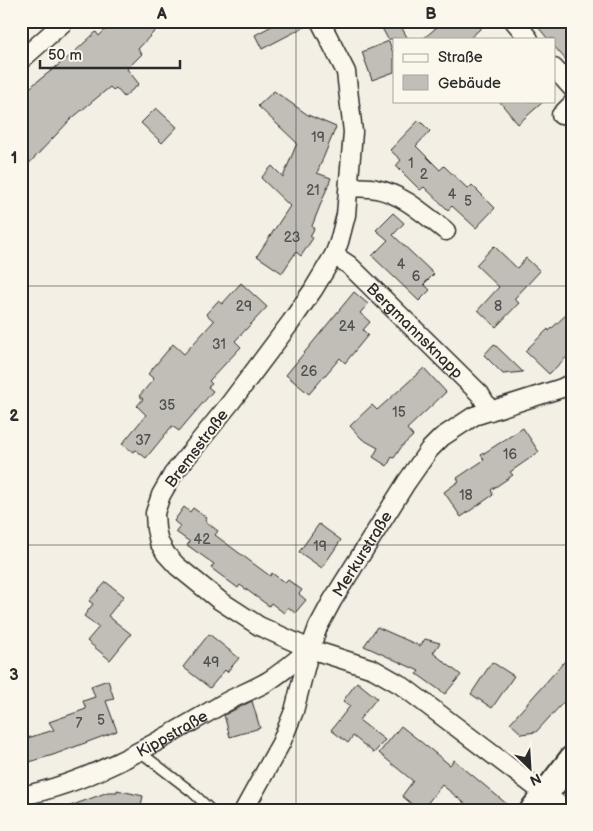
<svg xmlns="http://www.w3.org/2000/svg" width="593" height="831" viewBox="0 0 593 831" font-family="'Balsamiq Sans',sans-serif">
<rect width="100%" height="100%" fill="#f3efe4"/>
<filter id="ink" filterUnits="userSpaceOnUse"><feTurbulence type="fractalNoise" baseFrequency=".02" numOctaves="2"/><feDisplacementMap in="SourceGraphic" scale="10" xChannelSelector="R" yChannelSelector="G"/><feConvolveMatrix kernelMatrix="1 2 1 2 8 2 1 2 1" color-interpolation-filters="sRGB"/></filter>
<g filter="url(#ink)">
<path fill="#c0beb6" stroke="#2b2b2b" d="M114 21H164L138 49 142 54 127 69 139 84 124 97 116 88 113 90 110 87 71 119 21 172V97L34 84 70 56 96 32 99 36Z
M281 21H310V24L262 49 255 35Z
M378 21H398L408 39H388Z
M444 21H489L469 39H423Z
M533 21H572V67L554 46V39H548Z
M389 41 394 56V72L372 80 362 52Z
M274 91 308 115 336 127 317 173 331 178 312 226 314 229 310 236 313 238 301 256 296 252 282 273 257 256 290 206 261 178 272 166 283 177 297 143 258 106Z
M499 101H544L518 124Z
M156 108 177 127 162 143 141 123Z
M419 120 430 131 416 146 440 170 444 166 468 189 472 185 495 208 476 228 452 206 448 210 424 187 420 190 396 166 401 160 390 150Z
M393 213 404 223 393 235 434 274 424 284 430 290 419 301 372 256 388 240 376 230Z
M494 246 517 268 526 258 540 271 514 299 519 303 496 327 478 310 499 287 476 265Z
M241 283 267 307 235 341 241 347 209 381 212 384 208 387 213 391 179 431 172 426 146 458 136 450 133 452 122 444 146 415 137 406 143 399 139 396 154 379 148 374 173 344 184 354 214 321 206 314 218 301 222 304Z
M354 292 368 304 360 313 370 322 363 330 368 335 345 363 340 358 309 394 286 375Z
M572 309V352L549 374 525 351 548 329 549 331Z
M494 344 523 372 503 374 484 355Z
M424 368 446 392 407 429 413 436 402 446 394 458 392 457 387 466 373 457 378 448 362 439 350 426 372 405 377 410Z
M523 428 539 452 510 472 513 475 491 490 493 495 461 517 444 492 459 481 457 478 484 460 481 455Z
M184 507 190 512 193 508 207 518 205 521 218 531 215 535 270 576 272 573 285 583 288 580 302 590 299 594 306 600 295 613 288 607 284 613 271 603 269 606 240 585 238 588 211 568 214 564 187 545 190 542 176 532 180 526 174 521Z
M319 524 341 540 322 568 299 552Z
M106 582 124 596 108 616 131 634 110 660 87 641 99 627 84 616 93 604 89 601Z
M377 627 420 646 425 639 440 643 433 653 461 675 445 694 417 674 419 671 364 646Z
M209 634 239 658 227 672 225 670 210 688 183 667Z
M572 653V693L536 732 522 734 510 723Z
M492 662 514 676 492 708 471 694Z
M108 680 114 699 106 701 117 731 53 755 26 763 21 749V740L54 730 49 722 86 709 83 701 95 697 91 686Z
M357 682 377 698 359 720 385 740 374 753 353 736 348 743 331 730 350 706 343 701Z
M252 701 260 728 230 737 224 715Z
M401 726 450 765 454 760 514 810H473L442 785 422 810H419L402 796 413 781 379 753Z
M117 790 143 796 140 810H66L65 808 108 792H117Z"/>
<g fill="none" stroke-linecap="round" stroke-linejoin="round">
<defs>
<path id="lane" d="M140 752 192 792 211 810"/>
<g id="street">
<path d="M320 21 346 72 353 132 346 215 339 242 334 255 313 290 291 322 231 402 173 474 161 495 155 513 156 529 159 542 166 554 177 566 219 600 259 626 310 649 373 669 401 685 566 810"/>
<path d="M514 21 529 39"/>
<path d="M21 60 65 21"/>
<path d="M554 68 572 88"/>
<path d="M561 115 572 104"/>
<path d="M349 187C358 188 368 187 376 189 403 194 425 215 446 231"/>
<path id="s1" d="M334 255 349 265 480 394 490 411"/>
<path id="s2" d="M21 796C93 782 157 742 219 706 235 696 254 690 270 680 284 671 297 659 310 649"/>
<path id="s3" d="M244 810 281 743 294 711 310 649 318 627 332 601 406 483 429 450 442 437 474 416 562 388 572 383"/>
</g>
<path id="secondary" d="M533 810 572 759"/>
</defs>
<use href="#lane" stroke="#2b2b2b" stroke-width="12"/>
<use href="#street" stroke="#2b2b2b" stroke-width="21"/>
<use href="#secondary" stroke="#2b2b2b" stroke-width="29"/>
<use href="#lane" stroke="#fbf7ec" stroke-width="9"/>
<use href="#street" stroke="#fbf7ec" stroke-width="18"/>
<use href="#secondary" stroke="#fbf7ec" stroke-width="25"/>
</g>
</g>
<path fill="none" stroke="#2b2b2b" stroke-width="1" stroke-opacity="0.55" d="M296 21V810M21 286H572M21 545H572"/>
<g text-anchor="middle" stroke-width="4" stroke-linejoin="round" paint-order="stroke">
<g font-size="14" fill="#50504e">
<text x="318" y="142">19</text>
<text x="411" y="168">1</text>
<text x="424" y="179">2</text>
<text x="313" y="195">21</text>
<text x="452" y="199">4</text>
<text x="468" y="206">5</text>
<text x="292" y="242">23</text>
<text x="401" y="269">4</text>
<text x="416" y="281">6</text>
<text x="244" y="311">29</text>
<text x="498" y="311">8</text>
<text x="347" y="331">24</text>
<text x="219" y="349">31</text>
<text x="309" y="376">26</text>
<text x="167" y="410">35</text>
<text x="399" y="417">15</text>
<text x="143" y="445">37</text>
<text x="510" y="459">16</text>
<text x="466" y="500">18</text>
<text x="202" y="544">42</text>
<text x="320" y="551">19</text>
<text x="211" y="667">49</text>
<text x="101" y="725">5</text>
<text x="79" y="728">7</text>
</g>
<g font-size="16" fill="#2b2b2b" stroke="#fbf7ec">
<text dy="6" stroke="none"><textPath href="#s1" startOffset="111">Bergmannsknapp</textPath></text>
<text transform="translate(196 448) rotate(-53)" y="6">Bremsstraße</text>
<text dy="6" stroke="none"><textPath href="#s3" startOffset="284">Merkurstraße</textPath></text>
<text dy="6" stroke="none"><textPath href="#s2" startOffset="164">Kippstraße</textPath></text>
</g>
</g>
<rect width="593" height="831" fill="none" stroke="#fbf7ec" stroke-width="55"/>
<rect x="393" y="38" width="162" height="65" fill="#fbf7ec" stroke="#a8a59f"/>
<rect x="403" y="54" width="25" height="8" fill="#fbf7ec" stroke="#a8a59f"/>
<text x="438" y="62" font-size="15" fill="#2b2b2b">Straße</text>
<rect x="403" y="75" width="25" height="15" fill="#c0beb6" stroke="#a8a59f"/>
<text x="438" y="88" font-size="15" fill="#2b2b2b">Gebäude</text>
<g transform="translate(530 768) rotate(155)" stroke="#fbf7ec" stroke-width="4" paint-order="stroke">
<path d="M0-4L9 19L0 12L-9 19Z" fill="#2b2b2b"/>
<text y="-8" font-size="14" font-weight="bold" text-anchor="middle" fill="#2b2b2b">N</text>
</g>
<path d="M40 60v8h140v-8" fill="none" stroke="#2b2b2b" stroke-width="2.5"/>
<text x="48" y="60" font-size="15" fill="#2b2b2b" stroke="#fbf7ec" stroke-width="4" paint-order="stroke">50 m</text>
<rect x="28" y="28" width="538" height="776" fill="none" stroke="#2b2b2b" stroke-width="2"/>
<g font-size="16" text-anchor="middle" font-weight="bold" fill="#2b2b2b">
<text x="162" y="19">A</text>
<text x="431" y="19">B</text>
<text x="14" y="163">1</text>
<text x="14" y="421">2</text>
<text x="14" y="680">3</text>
</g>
</svg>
